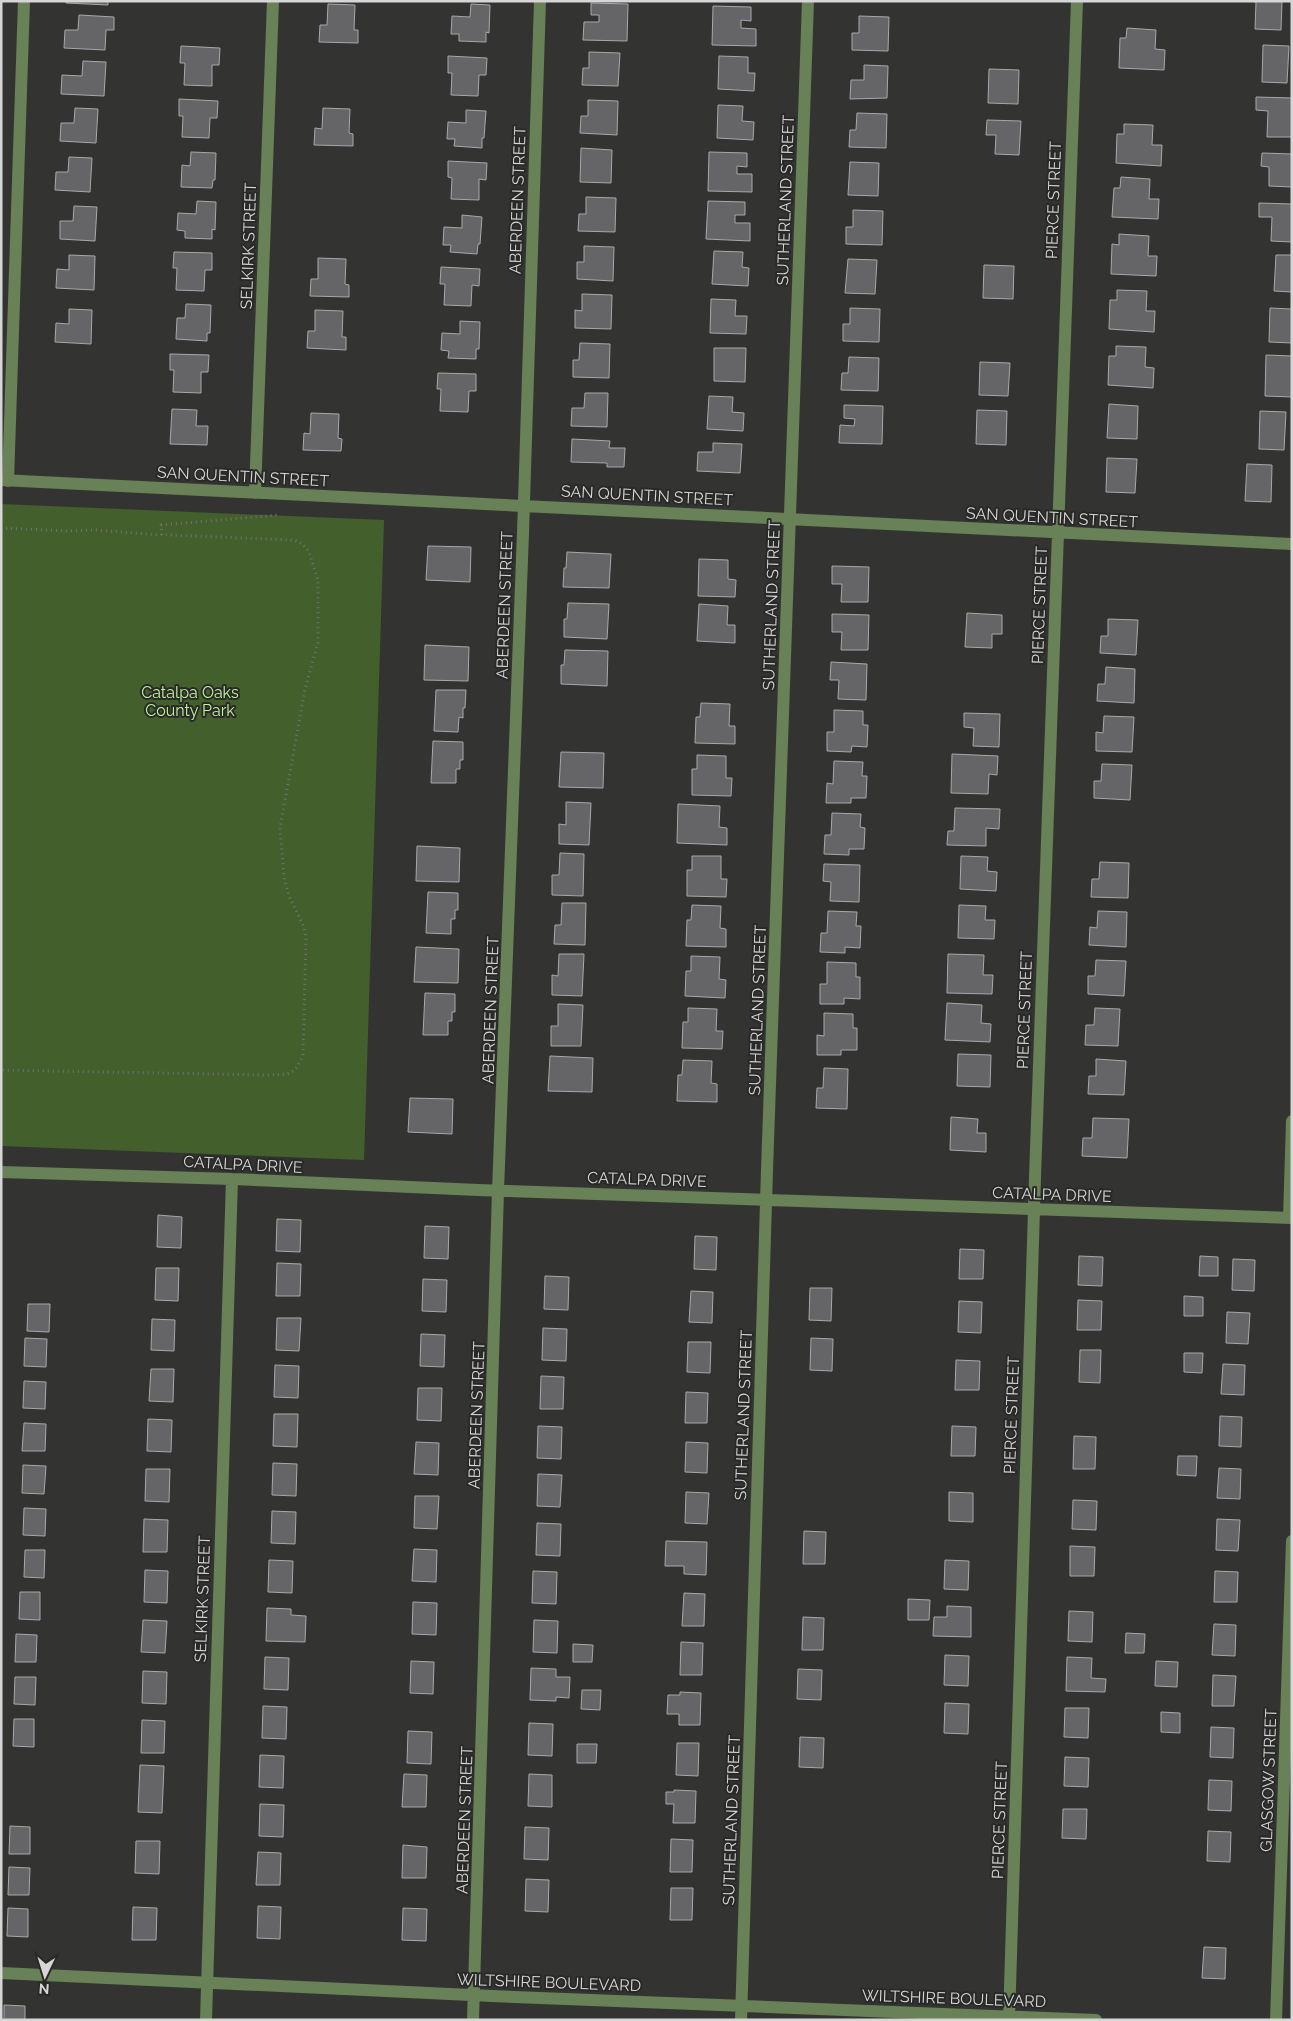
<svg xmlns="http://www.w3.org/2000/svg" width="1293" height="2021" viewBox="0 0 1293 2021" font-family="Raleway,sans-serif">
<rect width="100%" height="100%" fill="#333432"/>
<path fill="#435f2c" d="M1 504 384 520 364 1160 1 1146Z"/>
<path fill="#656567" stroke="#a8a8ab" d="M66 1H108V5L66 3Z
M1282 1 1281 30 1255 29 1256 2 1251 1Z
M591 3 628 4 627 41 583 40 584 22H599V15H591Z
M328 4 355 5 354 30H358V43L319 42 320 25H327Z
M471 4 490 5 489 33 486 32V42L459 41V34H451L452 16 470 17Z
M713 6 751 7V21L741 20V28L756 29V46L712 45Z
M79 15 114 17V30H106L105 50 64 48 65 30H78Z
M859 16 889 17 888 51 852 50V33H859Z
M1127 28 1156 30 1155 49 1165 50 1164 70 1119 68 1120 38H1126Z
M1263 45 1289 46 1287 83 1262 82Z
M181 46 220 48 219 65H212V86L184 85 185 63H180Z
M589 52 620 53 618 86 582 85 583 68H589Z
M448 56 487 58 486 75H479L478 96 451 95 452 73H448Z
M719 56 748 57V73H755L754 91 718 89Z
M83 61 106 62 104 96 61 94 62 75 82 76Z
M864 65 888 66 887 98 850 99 851 80H864Z
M989 69 1019 70 1018 104 988 103Z
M1256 97 1292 98V137H1267L1268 111 1256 110Z
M179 99 218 101 217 118H210L209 138 182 137 183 116H179Z
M588 100 618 101 617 135 580 133 581 116H588Z
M718 105 743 106 742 121 754 122 753 140 717 138Z
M75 108 98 109 96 143 60 141 61 123H74Z
M323 108 350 109 349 133 353 134V146L314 145 315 128 322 129Z
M466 110 486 111 484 138H482V148L454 146 455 139H447L448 122 466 123Z
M857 113 887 114 886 148 849 147 850 130H856Z
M987 120 1021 121 1019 155 995 154 996 135H986Z
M1124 124 1153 125 1152 145H1162L1161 166 1116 163 1117 134H1124Z
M581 148 612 150 611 183 580 182Z
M191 152 216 153 215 180H213L212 188 181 187 182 165 190 166Z
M709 152 747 153V167L737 166V174H752V192L708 191Z
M1262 153 1292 154V187L1269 186V167L1261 166Z
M69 157 92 158 90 192 55 190 56 172H68Z
M448 161 487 163 486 180 479 179V200L451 199 452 178 448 177Z
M850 162 879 163 878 196 848 195Z
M1121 177 1150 179 1149 199H1159L1158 219 1112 217 1114 188H1120Z
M586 197 616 198 615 232 578 231 579 214H586Z
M197 201 216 202 215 230 212 229V239L185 238V231L177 230 178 213 196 214Z
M708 201 745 202V215H735V223H750V241L706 239Z
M1259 203 1292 204V242L1271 241 1272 217H1259Z
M74 206 97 207 95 241 60 239V221H73Z
M853 210 883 211 882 245 846 244V227H853Z
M462 215 482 217 480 244H478L477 254 450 252 451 245H443L444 227 462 228Z
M1119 234 1149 236 1148 256H1157L1156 276 1111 274 1112 244 1119 245Z
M584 246 614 247 613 281 577 279V262H584Z
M714 251 743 252 742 267 749 268 748 286 712 284Z
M174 252 212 253V270H205L204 291 176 290 177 268H173Z
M69 255 95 256 94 290 56 288 57 269 69 270Z
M1276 255H1292V292L1274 291Z
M318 258 346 259 345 284 349 285V297L310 296 311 279H318Z
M848 259 877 260 875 294 845 293Z
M984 265 1014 266 1013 299 983 298Z
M441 267 480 269 479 286 472 285 471 306 444 305 445 284H440Z
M1117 290 1147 291 1146 311H1155L1154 332 1109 329 1110 300H1117Z
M582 294 612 295 611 329 575 328V310L582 311Z
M711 299 736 300 735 316H747L746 334 710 333Z
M186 304 211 305 210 333H207V341L176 339 177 318H185Z
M850 308 880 309 879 342 843 341V324H850Z
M1270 308 1292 309V343L1269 342Z
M69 309 92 310 91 344 55 342 56 323 69 324Z
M315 310 343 311 342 337H346V350L307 348 308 331H315Z
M460 321 480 322 479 349H476V359L448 358 449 351 441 350 442 333 460 334Z
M580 343 610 344 609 378 573 377V360H579Z
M1116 346 1146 347 1145 367 1154 368 1153 388 1108 385 1109 356H1116Z
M714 348H746L745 382 714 381Z
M170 354 209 355 208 372H201V393L173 392 174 370H170Z
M1266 355 1292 356V397L1265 396Z
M849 357 879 358 878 391 841 390 842 373H848Z
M980 362 1010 363 1008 396 979 395Z
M438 373 476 374V391H469L468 412 440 411 441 389H437Z
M585 393H608L607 427 571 426 572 408H584Z
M709 396 733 397 732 412 744 413 743 431 707 429Z
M1109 404 1138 406 1137 439 1107 438Z
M844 405 883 406 882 444 839 443 840 425 854 426 855 419 844 418Z
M172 409 197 410 196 426H208L207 445 170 444Z
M977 410 1007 411 1006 445 976 444Z
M1260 411 1286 412 1284 450 1259 449Z
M311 413 339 414 338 438 342 439 341 451 303 450 304 433 310 434Z
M572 439 610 441 609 448H625L624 467H607V463L571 462Z
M713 443 742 444 740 473 697 471 698 452H713Z
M1107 458 1137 459 1135 493 1106 492Z
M1247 464 1272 465 1271 502 1245 501Z
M428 546 471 547 470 582 426 580Z
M567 552 611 554 609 588 563 587 564 568H566Z
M699 559 728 560V579L736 580 735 597 698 596Z
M832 566 869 567 868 602H841L842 584H832Z
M568 603 609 604 607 639 564 637V619H567Z
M699 604 728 606 727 625H735V643L697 641Z
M967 613 1002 615V634H992V648L965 647Z
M832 614 869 615 868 650H841L842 632H832Z
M1108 619 1138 620 1136 655 1100 653 1101 636H1108Z
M425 645 469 647 468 681 424 680Z
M565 650 608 651 607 686 561 684V665H564Z
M831 662 867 664 866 700 838 699 839 680H830Z
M1106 667 1135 669 1134 703 1097 701 1098 684H1105Z
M436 690H466L465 708H463V718L459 717 458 732 434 731Z
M701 703 730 704 729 726H735V744L695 743 696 717H700Z
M834 710 863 711V725H868L867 747 852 746 851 752 827 751V732H834Z
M964 713 1000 714 999 747 973 746 974 728 964 727Z
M1104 716 1134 717 1132 752 1096 751V732L1103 733Z
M433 741 463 742V760H460V769H456V783H431Z
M561 752 604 753 603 788 559 787Z
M952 754 998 756 997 775 989 774 988 794 951 793Z
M697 755 726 756V778H732L731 796 692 795V769H697Z
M834 761 863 762 862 776H867L866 798H851V803H826L827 783 833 784Z
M1102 764 1132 765 1130 800 1094 798V781H1101Z
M566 802 591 803 589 845 559 844V824L566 825Z
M678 804 720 806 719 827 727 828V845L677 843Z
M955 808 1000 809 999 829 986 828V846L947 845 948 831H954Z
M832 813 861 814 860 827 865 828 864 849H849V855L824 854 825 835H831Z
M417 846 460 848 459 882 416 881Z
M560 853 584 854 583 896 552 895V875H559Z
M692 856H721V879H727L726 897 687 896V870H692Z
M961 856 988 857 987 871 997 872 996 891 960 889Z
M1100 862 1129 863 1128 898 1091 897 1092 879H1099Z
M824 864 860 865 859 902 830 901 831 882 823 881Z
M428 892 458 893V910H455V919H451V934L426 933Z
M562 903H586L585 945 554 944 555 925H561Z
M692 905 721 906 720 928 726 929V947L686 946 687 920H691Z
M959 905 986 906 985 920H995L994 939 958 938Z
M828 911 857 912 856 926H861L860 948 845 947V953L820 952 821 933H827Z
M1098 911 1127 912 1126 947 1089 945 1090 927 1097 928Z
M416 947 459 949 458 983 414 982Z
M559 954H584L582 996 552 995V975L558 976Z
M948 954 984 955 983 975H993L992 994 947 993Z
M691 956 720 957 719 979 726 980 725 998 685 996 686 971H691Z
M1096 960 1126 961 1124 996 1088 994V976H1095Z
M827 962 856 963V977H860V999L844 998V1004H820V984H827Z
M425 993 455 994V1012H452V1021H448V1035H423Z
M947 1003 982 1005 981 1023 991 1024 990 1042 945 1040Z
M558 1004 583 1005 581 1046H551V1026H558Z
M688 1008 717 1009 716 1031H723L722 1049 682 1048 683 1022H688Z
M1095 1008 1120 1009 1118 1046 1085 1045 1086 1025H1094Z
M824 1013 853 1014V1028H857V1050H841V1055H817V1035L824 1036Z
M958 1054 991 1055 990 1087 957 1086Z
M550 1056 593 1058 592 1092 548 1091Z
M1096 1059 1126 1061 1124 1095 1088 1094 1089 1076H1096Z
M683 1060 712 1061 711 1083 717 1084V1102L677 1101 678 1075H682Z
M824 1068 848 1069 847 1109 816 1108 817 1088H823Z
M410 1098 453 1099 452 1134 408 1132Z
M951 1117 978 1119 977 1133H986V1152L950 1150Z
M1093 1118 1129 1119 1127 1158 1082 1156 1083 1138H1092Z
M158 1215 182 1217 181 1248 157 1247Z
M277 1219 301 1220 300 1252 276 1251Z
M425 1226 449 1227 448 1259 424 1258Z
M695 1236 717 1237 716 1270 694 1269Z
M960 1249 984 1250 983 1279H959Z
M1079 1256 1103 1257 1102 1286 1078 1285Z
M1200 1256 1218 1257V1276H1199Z
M1233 1259 1255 1260 1254 1291 1232 1290Z
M277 1263 301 1264 300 1296H276Z
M156 1268H179L178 1301 155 1300Z
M545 1276 569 1277 568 1310 544 1309Z
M423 1279 447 1280 446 1312 422 1311Z
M810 1288H832L831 1321 809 1320Z
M691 1291 713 1292 712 1323 689 1322Z
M1184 1296 1203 1297V1316H1184Z
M1078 1300 1102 1301 1101 1330H1077Z
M959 1301 982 1302 981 1333 958 1332Z
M28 1304H50L49 1332 27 1331Z
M1227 1312 1250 1313 1248 1344 1226 1343Z
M277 1318H301L299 1351 276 1350Z
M152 1319 175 1320 174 1351 151 1350Z
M543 1328 567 1329 566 1361 542 1360Z
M421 1334 445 1335 444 1367 420 1366Z
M25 1338 47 1339 46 1367 24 1366Z
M811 1338 833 1339 832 1371 810 1370Z
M688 1342H711L710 1373 687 1372Z
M1080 1350H1101L1100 1383 1079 1382Z
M1184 1353H1203L1202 1373 1184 1372Z
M956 1360 980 1361 979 1390H955Z
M1223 1364 1245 1365 1244 1395 1221 1394Z
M275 1365 299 1366 298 1398 274 1397Z
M151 1369H174L173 1402 149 1401Z
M541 1376 564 1377 563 1409H540Z
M24 1381 46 1382 45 1409 23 1408Z
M418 1388H442L441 1421 417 1420Z
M686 1392 708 1393 707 1423H685Z
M274 1414H298L297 1447 273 1446Z
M1220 1416 1242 1417 1241 1447 1219 1446Z
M148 1419 172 1420 171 1452 147 1451Z
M24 1423 46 1424 45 1451H22Z
M538 1426 562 1427 561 1459 537 1458Z
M952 1426 976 1427 975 1456H951Z
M1074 1436 1096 1437 1095 1469H1073Z
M416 1442 439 1443 438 1475 414 1474Z
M686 1442 708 1443 707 1473 685 1472Z
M1178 1456H1197L1196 1476 1177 1475Z
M273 1463 297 1464 296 1496 272 1495Z
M23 1465 46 1466 44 1494 22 1493Z
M1219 1468 1241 1469 1240 1499 1217 1498Z
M146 1469H170L169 1502 145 1501Z
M538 1474 562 1475 560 1507 537 1506Z
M686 1492 709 1493 707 1524 685 1523Z
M949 1492 973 1493V1522L949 1521Z
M415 1496H439L437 1529 414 1528Z
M1073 1500 1097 1501 1096 1530 1072 1529Z
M24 1508 46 1509 45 1536 23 1535Z
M272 1511 296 1512 295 1544 271 1543Z
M144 1519 168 1520 167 1552H143Z
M1217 1519 1240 1520 1238 1551 1216 1550Z
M537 1523 561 1524 560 1556 536 1555Z
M804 1531 826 1532 825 1564H803Z
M666 1541 707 1542 706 1575 684 1574V1566H665Z
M1070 1546 1095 1547 1094 1576H1070Z
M414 1549 437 1550 436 1582 412 1581Z
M25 1550H45L44 1578 24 1577Z
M269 1560 293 1561 292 1593 268 1592Z
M945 1560 969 1561 968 1590 944 1589Z
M145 1570 168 1571 167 1603 144 1602Z
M533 1571 557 1572 556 1604 532 1603Z
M1215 1571 1238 1572 1237 1602H1214Z
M20 1592H40V1620L19 1619Z
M684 1593 705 1594 704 1626H682Z
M908 1599 930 1600 929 1620H908Z
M413 1602 437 1603 436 1635 412 1634Z
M947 1606 971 1607V1637L933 1636 934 1617H947Z
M267 1608 291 1609V1615L306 1616 305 1642 266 1641Z
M1069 1611 1093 1612 1092 1642 1068 1641Z
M803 1617 824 1618 823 1650H802Z
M143 1620 167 1621 165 1653 141 1652Z
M534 1620 558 1621 557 1653 533 1652Z
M1214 1624 1236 1625 1235 1656 1212 1655Z
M1126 1633 1145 1634 1144 1653H1125Z
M16 1634 37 1635 36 1662H15Z
M681 1642 703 1643 702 1675H680Z
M573 1644 593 1645 592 1662H573Z
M945 1655 969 1656 968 1686 944 1685Z
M265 1657 289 1658 288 1690 264 1689Z
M1067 1657 1092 1658 1091 1678 1106 1679 1105 1692 1066 1691Z
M411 1661 434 1662 433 1694 410 1693Z
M1156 1661 1178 1662 1177 1687 1155 1686Z
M531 1668 556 1669V1677H570L569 1698 556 1697V1701L530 1700Z
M798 1669 822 1670 821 1700 797 1699Z
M143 1671 167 1672 166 1704 142 1703Z
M1213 1675 1236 1676 1234 1706H1212Z
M15 1677H36L35 1705 14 1704Z
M582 1690H601L600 1710 581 1709Z
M680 1692 701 1693 700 1725H679V1714H667L668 1695H680Z
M945 1703 969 1704 968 1734 944 1733Z
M263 1706 287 1707 286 1739 262 1738Z
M1065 1708H1089L1088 1738 1064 1737Z
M1161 1712 1180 1713V1733L1161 1732Z
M14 1719H34V1747L13 1746Z
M142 1720 165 1721 164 1753H141Z
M529 1723 553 1724 552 1756 528 1755Z
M1211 1727 1234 1728 1233 1758 1210 1757Z
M408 1731 432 1732 431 1764 407 1763Z
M800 1737 824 1738 823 1768 799 1767Z
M677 1743H699L698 1776 676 1775Z
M577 1744H597L596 1763H577Z
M260 1755 284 1756 283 1788 259 1787Z
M1065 1757 1089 1758 1088 1787 1064 1786Z
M140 1765 164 1766 162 1813 138 1812Z
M404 1774 427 1775 426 1807H402Z
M529 1774 552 1775V1807L528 1806Z
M1209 1780 1232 1781 1231 1811 1208 1810Z
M674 1790 696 1791 695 1823H673L674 1804H666V1792H674Z
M260 1804 284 1805 283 1837 259 1836Z
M1063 1809H1087L1086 1839 1062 1838Z
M10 1826 30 1827V1854H9Z
M525 1827 549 1828 548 1860 524 1859Z
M1208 1831 1231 1832 1230 1862 1207 1861Z
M671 1839 693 1840 692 1872H670Z
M136 1841H160L159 1874 135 1873Z
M403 1845 427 1847 426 1878H402Z
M258 1852 281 1853 280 1885H256Z
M9 1867 30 1868 29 1895H8Z
M526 1879 549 1880 548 1912 525 1911Z
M671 1888H693L692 1920H670Z
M258 1906 281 1907 280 1939 257 1938Z
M133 1907 157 1908 156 1940H132Z
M8 1908 28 1909V1937L7 1936Z
M403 1908 427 1909 426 1941 402 1940Z
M1204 1947 1226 1948 1225 1979 1202 1978Z
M4 2005 25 2006V2020H4Z"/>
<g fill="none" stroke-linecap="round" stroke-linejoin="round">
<path stroke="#717270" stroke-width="3" stroke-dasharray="1 4" stroke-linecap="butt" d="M1 528 67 531 96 530 146 534 294 540 303 544 309 552 318 580V643L305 689 280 828 284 877 289 896 304 927 306 938 303 1054C295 1077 288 1074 266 1075L1 1070
M162 535 161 525 277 515"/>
<path stroke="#698157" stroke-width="12" d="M1 480C431 501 861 525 1292 544
M8 481 24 1
M255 493 273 1
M1 1172 232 1179 478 1190 1292 1218
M1289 1218 1292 1121
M1 1973 492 1996 1096 2020
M206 2020 232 1179
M473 2020 498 1191 523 533 540 1
M741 2020 767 1170 808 1
M1009 2020 1035 1177 1077 1
M1276 2020 1292 1541"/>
</g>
<g text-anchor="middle" stroke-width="4" stroke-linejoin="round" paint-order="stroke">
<g font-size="16" fill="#d5d6d5" stroke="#292a28">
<text transform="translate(517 200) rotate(-88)" y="6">ABERDEEN STREET</text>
<text transform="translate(785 200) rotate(-88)" y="6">SUTHERLAND STREET</text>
<text transform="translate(1053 200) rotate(-88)" y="6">PIERCE STREET</text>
<text transform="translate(248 246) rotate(-88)" y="6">SELKIRK STREET</text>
<text transform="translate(243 476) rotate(3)" y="6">SAN QUENTIN STREET</text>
<text transform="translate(647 495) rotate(3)" y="6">SAN QUENTIN STREET</text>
<text transform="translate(1052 517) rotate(3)" y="6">SAN QUENTIN STREET</text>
<text transform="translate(504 605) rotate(-88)" y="6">ABERDEEN STREET</text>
<text transform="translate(771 605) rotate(-88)" y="6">SUTHERLAND STREET</text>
<text transform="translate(1039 605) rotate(-88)" y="6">PIERCE STREET</text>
<text transform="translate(490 1010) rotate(-88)" y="6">ABERDEEN STREET</text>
<text transform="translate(757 1010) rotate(-88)" y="6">SUTHERLAND STREET</text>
<text transform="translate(1024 1010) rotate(-88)" y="6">PIERCE STREET</text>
<text transform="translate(243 1164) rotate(3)" y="6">CATALPA DRIVE</text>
<text transform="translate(647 1179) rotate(2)" y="6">CATALPA DRIVE</text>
<text transform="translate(1052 1194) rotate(2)" y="6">CATALPA DRIVE</text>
<text transform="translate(476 1415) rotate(-88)" y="6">ABERDEEN STREET</text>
<text transform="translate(743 1415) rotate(-88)" y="6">SUTHERLAND STREET</text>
<text transform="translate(1011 1415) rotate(-88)" y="6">PIERCE STREET</text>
<text transform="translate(202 1599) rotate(-88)" y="6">SELKIRK STREET</text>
<text transform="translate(1268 1780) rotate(-88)" y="6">GLASGOW STREET</text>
<text transform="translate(464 1820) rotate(-88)" y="6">ABERDEEN STREET</text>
<text transform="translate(731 1820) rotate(-88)" y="6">SUTHERLAND STREET</text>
<text transform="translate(999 1820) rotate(-88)" y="6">PIERCE STREET</text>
<text transform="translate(549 1982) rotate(2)" y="6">WILTSHIRE BOULEVARD</text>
<text transform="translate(954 1998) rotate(2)" y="6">WILTSHIRE BOULEVARD</text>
</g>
<g font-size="16" fill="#c0f19b" stroke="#292a28">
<text x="190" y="698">Catalpa Oaks<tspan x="190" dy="18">County Park</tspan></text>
</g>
</g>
<rect width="1293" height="2021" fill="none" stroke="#d5d6d5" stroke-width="5"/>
<g transform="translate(45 1976) rotate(184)" stroke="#292a28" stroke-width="4" paint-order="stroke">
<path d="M0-4L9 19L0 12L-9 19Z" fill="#d5d6d5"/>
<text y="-8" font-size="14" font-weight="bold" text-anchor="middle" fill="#d5d6d5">N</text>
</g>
</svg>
